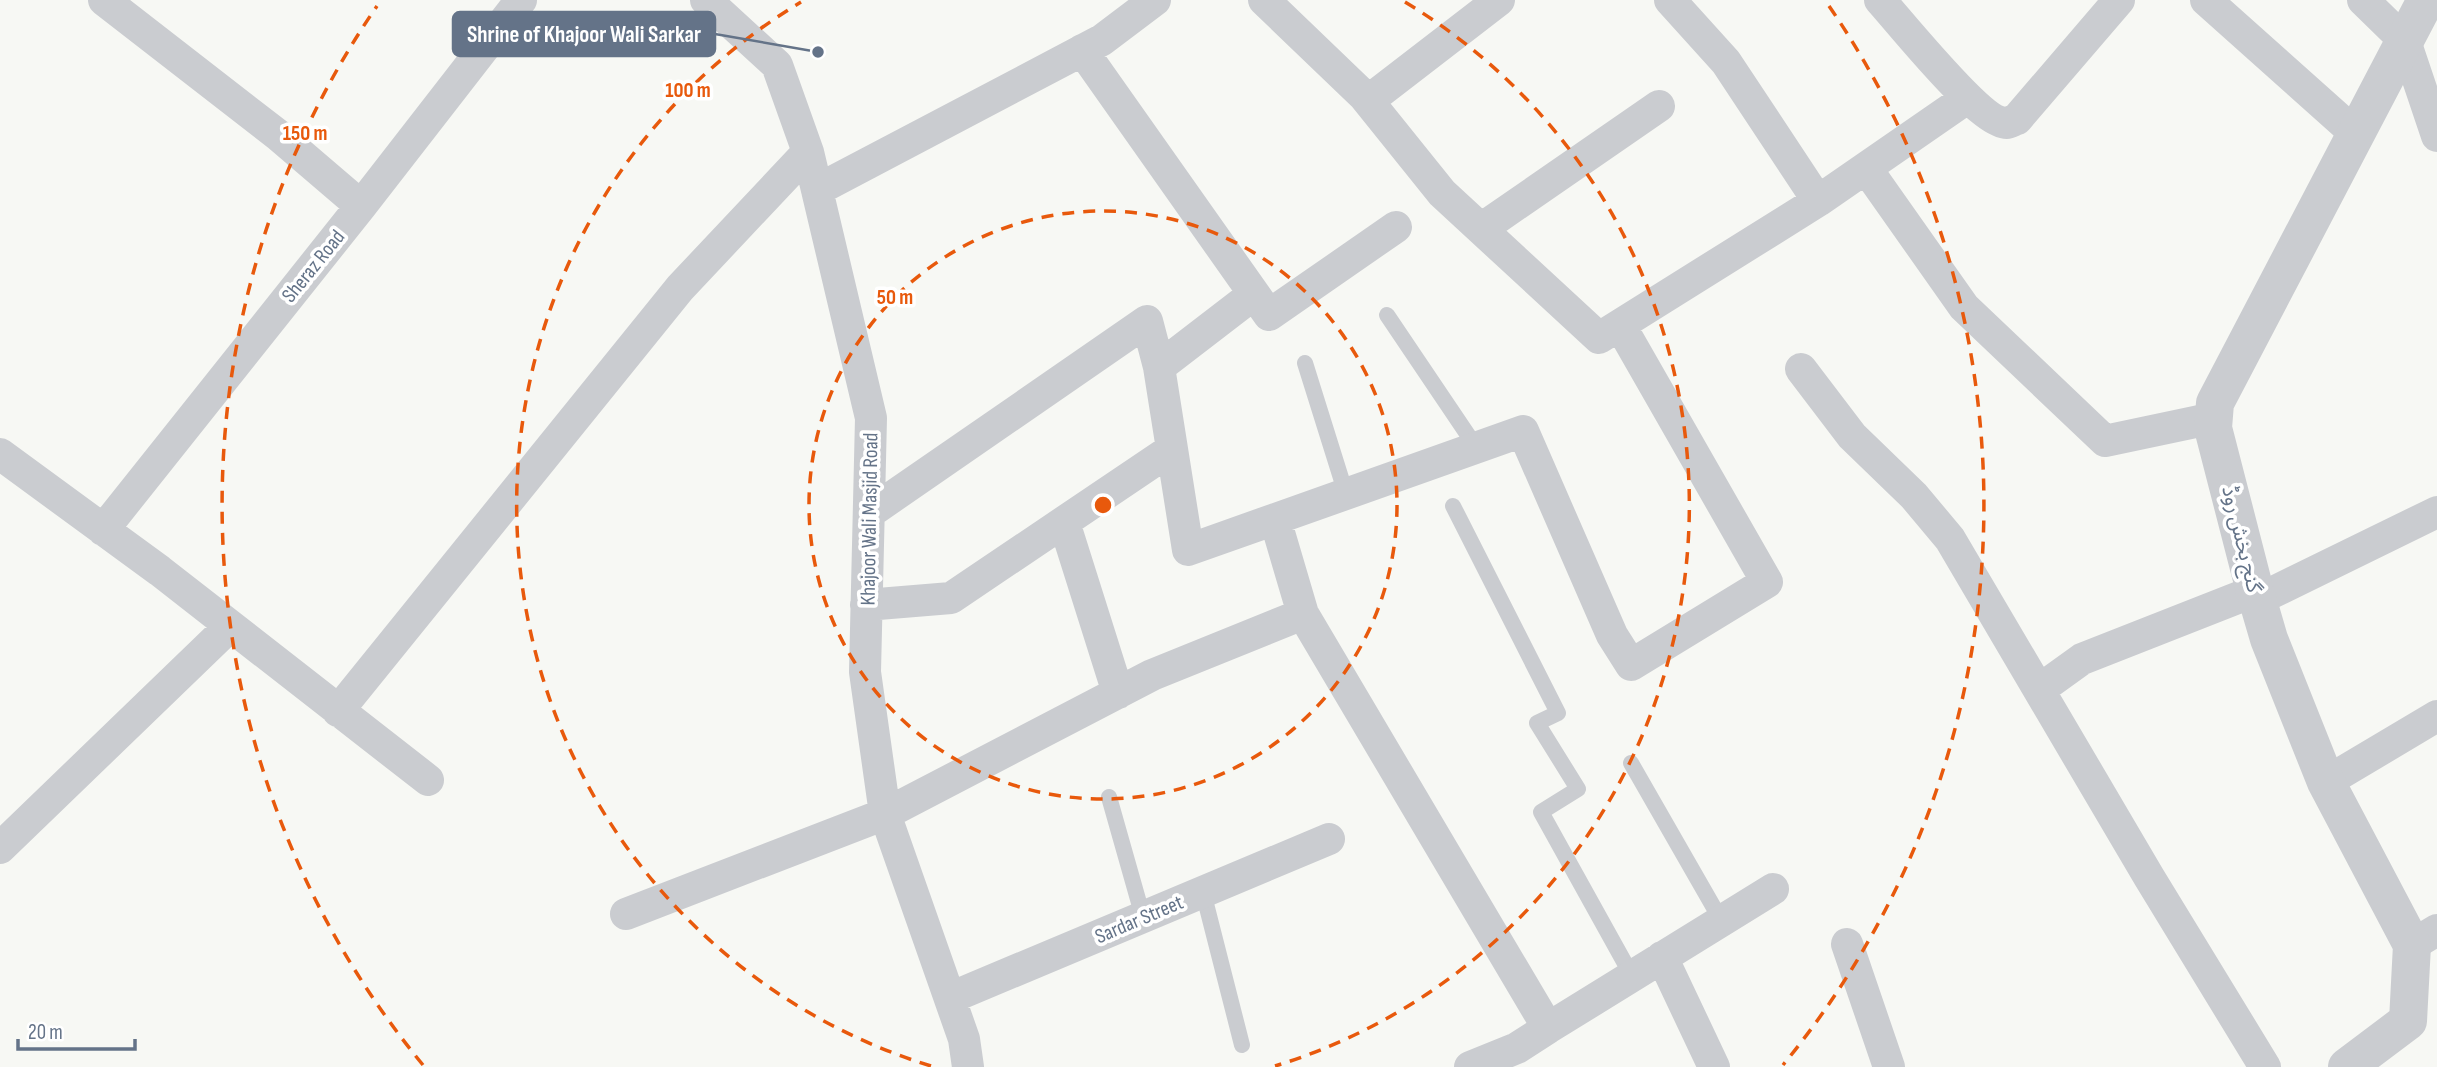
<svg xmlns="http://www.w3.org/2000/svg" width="2437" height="1067" viewBox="0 0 2437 1067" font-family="'Sofia Sans Condensed','Noto Sans Arabic',sans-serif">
<rect width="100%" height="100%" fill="#f7f8f4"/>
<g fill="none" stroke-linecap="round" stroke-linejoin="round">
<path stroke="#caccd0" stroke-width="16" d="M1387 315 1476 447
M1305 363 1346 494
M1453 506 1558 713 1537 723 1578 789 1541 812 1632 976
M1631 763 1721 920
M1109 797 1143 917
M1203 892 1242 1045"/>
<path stroke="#caccd0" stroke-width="32" d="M104 0 278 135 361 206
M706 0 777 65 808 152 871 418 865 672 885 814 964 1039 968 1067
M1264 0 1364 96 1442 193 1599 338 1818 201
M1670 0 1726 62 1818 201 1967 98
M1880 0C1900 22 1981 124 2007 123 2009 123 2016 119 2017 119L2119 0
M2206 0 2356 134
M2363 0 2405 41 2437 136
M1082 50 1269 315 1396 227
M1368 101 1499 0
M1866 168 1964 307 2105 441 2214 418
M817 190 1102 40 1155 0
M1481 229 1659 106
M1254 294 1159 367 1188 550 1523 431 1612 635 1631 665 1767 582 1620 325
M1801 369 1852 436 1914 496 1950 539 2149 877 2265 1067
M0 454 160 571 428 780
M869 513 1147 321 1159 367
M1275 519 1303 614 1548 1028 1773 889
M1064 522 1118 693
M103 530 361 206 521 0
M2257 600 2437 512
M866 605 951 598 1172 449
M2039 690 2082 659 2255 591
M338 711 680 288 808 152
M2326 782 2437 716
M0 848 230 626
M626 914 885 814 1152 675 1303 614
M1847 944 1889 1067
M2412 945 2437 930
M1662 957 1714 1067
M950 998 1329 839
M1470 1067 1517 1048 1548 1028"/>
<path stroke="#caccd0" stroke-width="38" d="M2347 1067 2408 1021 2412 945 2326 782 2269 639 2255 591 2213 428 2215 403 2426 0"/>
</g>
<g fill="none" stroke="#e8590c" stroke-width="3.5" stroke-dasharray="12 9">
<circle cx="1103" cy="505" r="294"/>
<path d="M931 1066A587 587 0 0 1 801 2M1405 2A587 587 0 0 1 1275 1066"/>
<path d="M423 1065A881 881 0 0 1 377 6M1829 6A881 881 0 0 1 1783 1065"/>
</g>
<g text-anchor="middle" stroke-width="7" stroke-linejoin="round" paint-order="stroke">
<g font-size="21" fill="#647388" stroke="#fff">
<text transform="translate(313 266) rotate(-51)" y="7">Sheraz Road</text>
<text transform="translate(869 519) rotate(-89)" y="7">Khajoor Wali Masjid Road</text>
<text transform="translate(2242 539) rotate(76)" y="7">گنج بخش روڈ</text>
<text transform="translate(1139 919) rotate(-23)" y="7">Sardar Street</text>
</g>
</g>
<circle cx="1103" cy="505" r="10" fill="#e8590c" stroke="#fff" stroke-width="3.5"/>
<g font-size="21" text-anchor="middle" font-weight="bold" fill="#e8590c" stroke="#fff" stroke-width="7" stroke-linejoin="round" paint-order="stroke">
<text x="688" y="97">100 m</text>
<text x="305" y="140">150 m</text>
<text x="895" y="304">50 m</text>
</g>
<path fill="none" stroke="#647388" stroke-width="2.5" d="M818 52L715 34"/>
<circle fill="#647388" stroke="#fff" stroke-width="2.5" cx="818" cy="52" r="7"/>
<rect fill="#647388" stroke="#647388" stroke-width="2.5" x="453" y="12" width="262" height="44" rx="7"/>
<g font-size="23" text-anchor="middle" font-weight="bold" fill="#fff">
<text x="584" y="42">Shrine of Khajoor Wali Sarkar</text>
</g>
<path d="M18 1039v10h117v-10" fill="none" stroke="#647388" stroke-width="3.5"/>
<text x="28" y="1039" font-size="21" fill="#647388" stroke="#ffffff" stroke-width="5" paint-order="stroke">20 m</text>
</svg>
